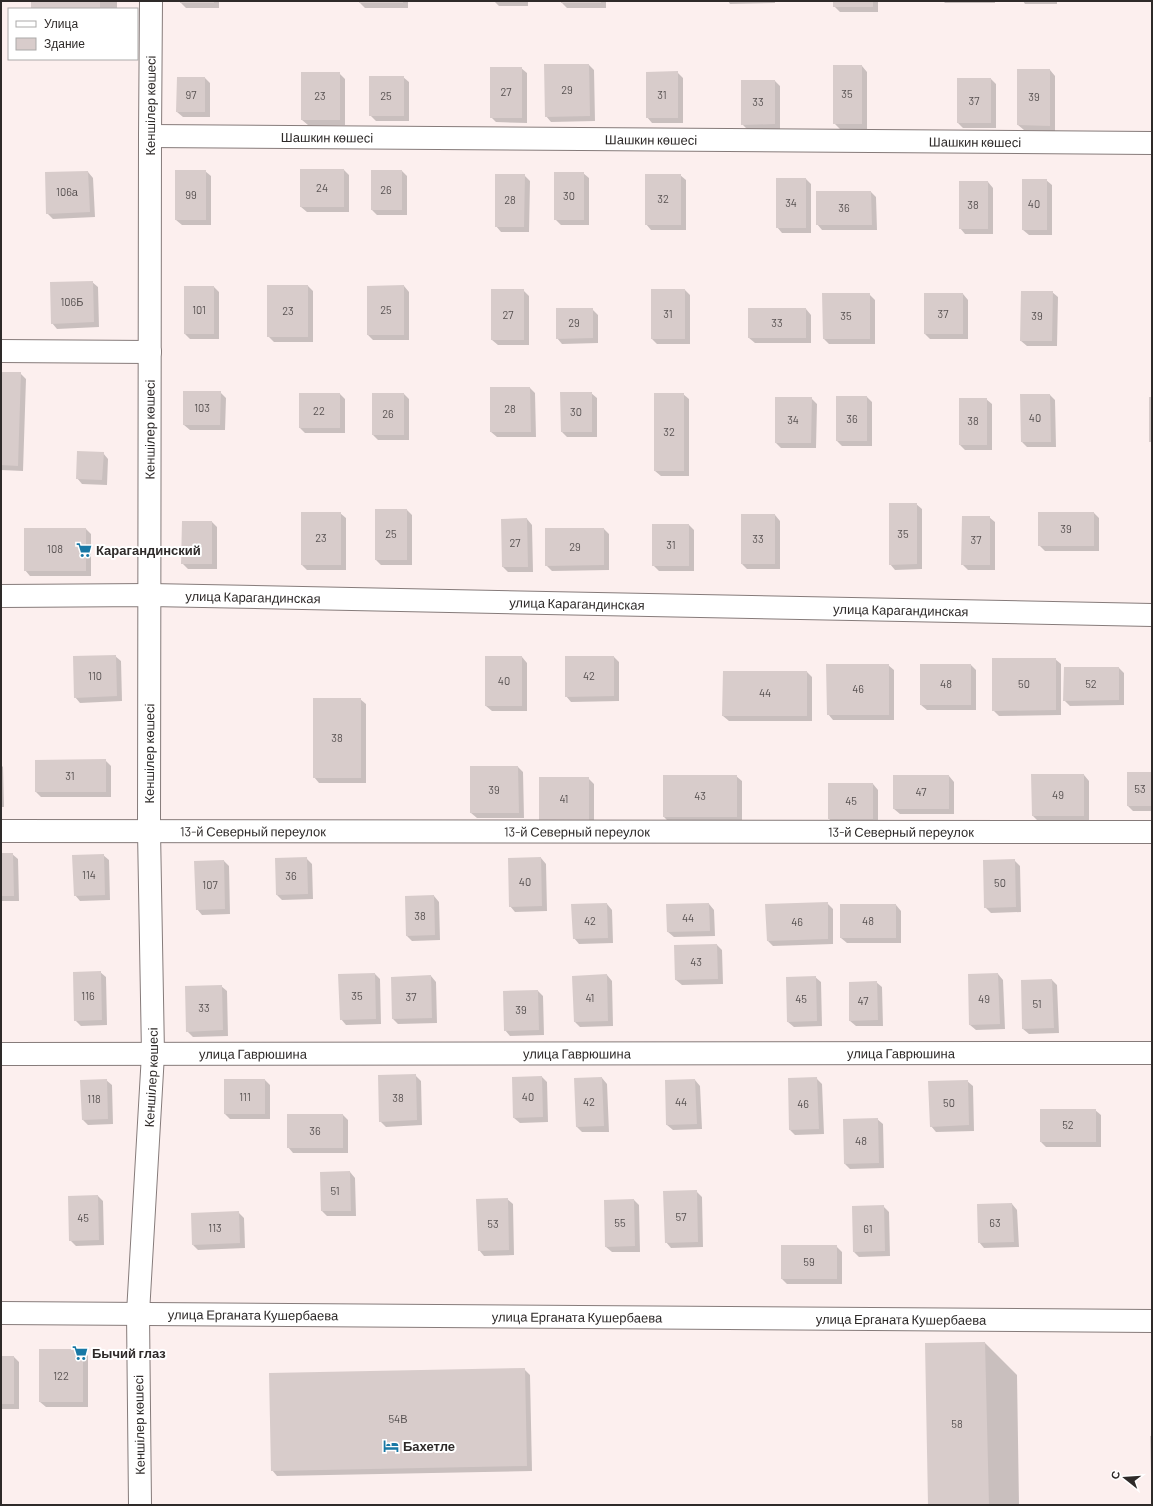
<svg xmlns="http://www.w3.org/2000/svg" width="1153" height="1506" viewBox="0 0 1153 1506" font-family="Barlow,sans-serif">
<rect width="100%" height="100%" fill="#fcefee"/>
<path fill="#0003" d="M32 1H117V9H32Z
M181 1H219V8H186L181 3Z
M360 1H408V8H365L360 3Z
M494 1H528V6H499Z
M562 1H606V8H567L562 3Z
M728 1H775V3L730 4Z
M834 1H878V12H840L834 6Z
M943 1H995V3H945Z
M1023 1H1057V4H1025Z
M589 65 594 70 595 121 551 122 546 116Z
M862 66 867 72V129H840L834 123Z
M521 68 527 73V123L496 122 491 117Z
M1050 70 1055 76V131L1024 130 1018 125Z
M677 72 683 78V123H652L647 117Z
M339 73 345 79V125H308L302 120Z
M403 77 409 82V121H376L370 115Z
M205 78 210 83V117H183L177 112Z
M958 79H991L996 84V128H963L958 123Z
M775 81 780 86V129L748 130 742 124Z
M344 170 349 175V212H307L301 207Z
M205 171 211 176V225H182L176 220Z
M402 171 407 176V215H377L372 210Z
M88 172 93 178 95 217 53 219 47 213Z
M583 173 589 178V225H561L555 219Z
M524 175 530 181 529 232H501L496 226Z
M680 175 686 180V230H651L646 224Z
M806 179 811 184V233H782L777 227Z
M1046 180 1052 185V235H1029L1023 230Z
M988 182 993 188V234H965L960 228Z
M817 192H871L876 197 877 230H822L817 224Z
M92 282 98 287 99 327 57 329 52 323Z
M308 286 313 291V342H274L268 336Z
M404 286 409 292V340H373L368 335Z
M214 287 219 292V339H190L185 334Z
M492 290H523L529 296V345H498L492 340Z
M652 290H685L690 295V344H657L652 339Z
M1052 292 1058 297 1057 346H1027L1021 341Z
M869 294 875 300V344H829L824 339Z
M963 294 968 300V339H930L925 334Z
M592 309 598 315V343L562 344 557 338Z
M806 309 811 315V343H755L749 338Z
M1 373H20L26 379 23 471 1 470Z
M491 388H530L535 393 536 437H497L491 432Z
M220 392 226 398 225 430H190L184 425Z
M561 393H591L597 398V437H567L562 432Z
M340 394 345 399V433H305L300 428Z
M404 394 409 399V440H378L373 435Z
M683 394 689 399V476H661L655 471Z
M1050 395 1055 400 1056 447H1027L1022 442Z
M867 397 872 402V446H842L837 441Z
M811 398 817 404 816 448H781L776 443Z
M986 399 992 404V450H965L960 445Z
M103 453 108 459 107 485 82 484 77 478Z
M916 504 922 509V569L895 570 890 564Z
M407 510 412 515V565H381L376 560Z
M340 513 346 518V570H307L302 565Z
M1094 513 1099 518V551H1045L1039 545Z
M742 515H775L780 521V569H747L742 564Z
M989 517 995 522V570H968L962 564Z
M527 519 532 525 533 572H508L503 567 502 520Z
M212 522 217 527V569H188L182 563Z
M689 525 694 530V571H659L653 565Z
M86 529 91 534V576H30L25 570Z
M604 529 609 534V570L552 571 546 565Z
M115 656 121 661 122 701 80 703 75 697Z
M522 657 527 663V711H492L486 706Z
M614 657 619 662V701L571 702 566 696Z
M1055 659 1061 664V715L999 716 993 710Z
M888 665 894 670V720H833L828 714Z
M971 665 976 670V710H927L921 705Z
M1119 668 1124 673V705L1070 706 1064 700Z
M807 672 812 677V721H729L723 716Z
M360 699 366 704V783H319L314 777Z
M105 760 111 766V797H41L36 792Z
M1 765 3 767 4 807H1Z
M471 767H518L523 772 524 818H477L471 813Z
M1152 773V811H1133L1128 806Z
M1032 775H1084L1089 781V821H1038L1033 816Z
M736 776 742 781V822H669L664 817Z
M949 776 954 782V814H900L894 809Z
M588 778 594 784V826H545Z
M873 784 878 790V824H835L829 819Z
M1 854H12L18 859 19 901H1Z
M103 855 109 860 110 900 80 901 75 895Z
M306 858 312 864 313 899 282 900 277 895Z
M541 858 546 864 547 911 515 912 510 906Z
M1014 860 1020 866 1021 912 991 913 985 907Z
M224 861 229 866 230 914 202 915 197 909Z
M434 896 439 902 440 940 412 941 407 936Z
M827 903 833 909V944L773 946 768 941Z
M607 904 612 910 613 943 579 944 574 938Z
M709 904 714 910 715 936 674 937 668 932 667 905Z
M896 905 901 911V943H847L841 938Z
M717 945 722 950 723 984 682 985 676 980 675 946Z
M100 972 106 977 107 1025 81 1026 75 1020Z
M375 974 380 979 381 1024 346 1025 341 1019Z
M998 974 1003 980 1005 1029 976 1030 970 1025Z
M607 975 612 981 613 1026 580 1027 575 1022Z
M431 976 436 982 437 1023 398 1024 393 1019Z
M815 977 821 982 822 1026 794 1027 788 1022Z
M1052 980 1057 985 1059 1033 1029 1034 1023 1029Z
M876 982 882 987 883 1026H856L850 1021Z
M221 986 227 991 228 1036 193 1037 187 1031Z
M538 991 543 996 544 1035 510 1036 505 1030Z
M415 1075 421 1081 422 1125 386 1127 380 1121Z
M542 1077 547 1082 548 1122 520 1123 514 1118Z
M602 1078 607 1084 609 1132H582L577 1127 575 1079Z
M817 1079 822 1084 824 1134 795 1135 790 1130Z
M106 1080 112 1085 113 1124 88 1125 83 1120Z
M225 1080H265L270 1085V1119H230L225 1114Z
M695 1080 700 1086 702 1129 673 1130 667 1125 666 1081Z
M967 1081 973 1086 974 1131 936 1132 931 1126Z
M1041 1110H1095L1101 1115V1147H1046L1041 1142Z
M343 1115 348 1120V1153H293L288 1147Z
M877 1119 883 1124 884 1168 850 1169 845 1164Z
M350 1172 355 1178 356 1216H327L322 1211 321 1173Z
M696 1191 702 1197 703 1247 671 1248 666 1242Z
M98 1196 103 1201 104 1245 76 1246 70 1240Z
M507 1199 513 1204 514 1255 484 1256 479 1250Z
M634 1200 639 1205 640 1252H612L606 1247 605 1201Z
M1012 1204 1017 1210 1019 1247 984 1248 979 1242Z
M883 1206 889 1212 890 1256 859 1257 854 1252Z
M238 1212 244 1218 245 1248 198 1250 193 1245Z
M836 1246 842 1252V1284H787L782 1279Z
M985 1343 1017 1375 1019 1505H929L926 1344Z
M83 1350 88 1356V1407H46L40 1402Z
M1 1357H14L19 1362V1409H1Z
M524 1369 530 1375 532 1471 277 1476 272 1470Z"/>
<path fill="#d8cccb" d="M31 1H100V9H31Z
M180 1H214V3H180Z
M359 1H403V3H359Z
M561 1H601V3H561Z
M833 1H873V7H833Z
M544 64H589L590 116 545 117Z
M833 65H862V124H833Z
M490 67H522V118H490Z
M1017 69H1050V126L1017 125Z
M678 71V118H646V72Z
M301 72H340V120H301Z
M369 76H404V116H369Z
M177 77H205V112H176Z
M957 78H991V123H957Z
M741 80H775V124L741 125Z
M300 169H344V207H300Z
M175 170H206V220H175Z
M371 170H402V210H371Z
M88 171 90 212 46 214 45 172Z
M554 172H584V220H554Z
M495 174H525L524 227H495Z
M645 174H681V225H645Z
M776 178H806V228H776Z
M1022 179H1047V230H1022Z
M959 181H988V229H959Z
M816 191H871L872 225H816Z
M93 281 94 322 51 324 50 282Z
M267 285H308V337H267Z
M404 285V335H367V286Z
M184 286H214V334H184Z
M491 289H524V340H491Z
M651 289H685V339H651Z
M1021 291H1053L1052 341H1020Z
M822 293H870V339H823Z
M924 293H963V334H924Z
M556 308H593V338L556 339Z
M748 308H806V338H748Z
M1 372H21L18 466 1 465Z
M490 387H530L531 432H490Z
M183 391H221L220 425H183Z
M560 392H592V432H561Z
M299 393H340V428H299Z
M372 393H404V435H372Z
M654 393H684V471H654Z
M1020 394H1050L1051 442H1021Z
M836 396H867V441H836Z
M775 397H812L811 443H775Z
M1149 397H1152V442H1149Z
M959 398H987V445H959Z
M77 451 104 452 102 480 76 479Z
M889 503H917V564L889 565Z
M375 509H407V560H375Z
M301 512H341V565H301Z
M1038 512H1094V546H1038Z
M741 514H775V564H741Z
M962 516H990V565H961Z
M527 518 528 567H502L501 519Z
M182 521H212V564H181Z
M652 524H689V566H652Z
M24 528H86V571H24Z
M545 528H604V565L545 566Z
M116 655 117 696 74 698 73 656Z
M485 656H522V706H485Z
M565 656H614V696L565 697Z
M992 658H1056V710L992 711Z
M826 664H889V715H827Z
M920 664H971V705H920Z
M1064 667H1119V700L1063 701Z
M723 671H807V716H722Z
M313 698H361V778H313Z
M106 759V792H35V760Z
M470 766H518L519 813H470Z
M1127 772H1152V806H1127Z
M1031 774H1084V816H1032Z
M663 775H737V817H663Z
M893 775H949V809H893Z
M539 777H589V821H539Z
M828 783H873V819H828Z
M1 853H13L14 896H1Z
M104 854 105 895 74 896 72 855Z
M307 857 308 894 276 895 275 858Z
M541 857 542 906 509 907 508 858Z
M1015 859 1016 907 984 908 983 860Z
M224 860 225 909 196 910 194 861Z
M434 895 435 935 406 936 405 896Z
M828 902V939L767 941 765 904Z
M607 903 608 938 573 939 571 904Z
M709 903 710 931 667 932 666 904Z
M840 904H896V938H840Z
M717 944 718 979 675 980 674 945Z
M101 971 102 1020 74 1021 73 972Z
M375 973 376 1019 340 1020 338 974Z
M998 973 1000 1024 969 1025 968 974Z
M607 974 608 1021 574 1022 572 976Z
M431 975 432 1018 392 1019 391 977Z
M816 976 817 1021 787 1022 786 977Z
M1052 979 1054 1028 1022 1029 1021 980Z
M877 981 878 1020 849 1021V982Z
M222 985 223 1030 186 1032 185 986Z
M538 990 539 1030 504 1031 503 991Z
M416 1074 417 1120 379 1122 378 1075Z
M542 1076 543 1117 513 1118 512 1077Z
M602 1077 604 1126 576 1127 574 1078Z
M817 1077 819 1129 789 1130 788 1078Z
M107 1079 108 1119 82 1120 80 1080Z
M224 1079H265V1114H224Z
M695 1079 697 1124 666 1125 665 1080Z
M968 1080 969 1125 930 1127 928 1081Z
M1040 1109H1096V1142H1040Z
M287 1114H343V1148H287Z
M878 1118 879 1163 844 1164 843 1119Z
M350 1171 351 1211H321L320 1172Z
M697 1190 698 1242 665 1243 663 1191Z
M98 1195 99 1240 69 1241 68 1196Z
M508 1198 509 1250 478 1251 476 1199Z
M634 1199 635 1246 605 1247 604 1200Z
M1012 1203 1014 1242 978 1243 977 1204Z
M884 1205 885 1251 853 1252 852 1206Z
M239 1211 240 1243 192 1245 191 1213Z
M781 1245H837V1279H781Z
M985 1342 989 1505H928L925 1343Z
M39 1349H83V1402H39Z
M1 1356H14V1404H1Z
M525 1368 527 1466 271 1471 269 1373Z
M1150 1436H1152V1474H1151Z"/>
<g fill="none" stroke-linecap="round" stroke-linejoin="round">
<defs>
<g id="minor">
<path id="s1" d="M150 136 1152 143"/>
<path d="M1 351 150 352"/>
<path id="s2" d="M1 596 150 595 1152 615"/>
<path id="s3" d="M1 831 1152 832"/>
<path id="s4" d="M1 1054 1152 1053"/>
<path id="s5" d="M1 1313 1152 1321"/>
<path id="s6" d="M140 1505 138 1313 153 1054 149 831 150 136 151 1"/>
</g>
</defs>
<use href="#minor" stroke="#867b7a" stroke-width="24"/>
<use href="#minor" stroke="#fff" stroke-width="22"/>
</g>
<defs>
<symbol id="supermarket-bare" viewBox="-9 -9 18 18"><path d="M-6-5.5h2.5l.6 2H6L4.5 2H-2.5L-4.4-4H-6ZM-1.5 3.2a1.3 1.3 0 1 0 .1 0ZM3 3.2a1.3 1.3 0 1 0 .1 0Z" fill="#1878a5" stroke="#fff" stroke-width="2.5" paint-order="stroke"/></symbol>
<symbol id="hotel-bare" viewBox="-9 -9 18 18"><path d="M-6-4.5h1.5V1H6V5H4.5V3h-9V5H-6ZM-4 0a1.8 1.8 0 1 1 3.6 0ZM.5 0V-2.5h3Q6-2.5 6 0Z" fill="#1878a5" stroke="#fff" stroke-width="2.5" paint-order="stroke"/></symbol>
</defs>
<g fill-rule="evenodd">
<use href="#supermarket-bare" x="73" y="539" width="22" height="22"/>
<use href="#supermarket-bare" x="69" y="1342" width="22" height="22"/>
<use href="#hotel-bare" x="380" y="1435" width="22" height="22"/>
</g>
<g text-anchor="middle" stroke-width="4" stroke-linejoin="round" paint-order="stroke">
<g font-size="11" fill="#585252">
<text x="567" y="94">29</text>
<text x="506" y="96">27</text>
<text x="847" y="98">35</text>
<text x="191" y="99">97</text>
<text x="662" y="99">31</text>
<text x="320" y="100">23</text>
<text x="386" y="100">25</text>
<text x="1034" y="101">39</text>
<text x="974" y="105">37</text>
<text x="758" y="106">33</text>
<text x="322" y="192">24</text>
<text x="386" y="194">26</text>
<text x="67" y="196">106а</text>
<text x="191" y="199">99</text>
<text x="569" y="200">30</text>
<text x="663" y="203">32</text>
<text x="510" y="204">28</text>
<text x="791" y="207">34</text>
<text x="1034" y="208">40</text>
<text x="973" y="209">38</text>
<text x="844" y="212">36</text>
<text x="72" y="306">106Б</text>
<text x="199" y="314">101</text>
<text x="386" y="314">25</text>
<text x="288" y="315">23</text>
<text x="668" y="318">31</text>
<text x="943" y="318">37</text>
<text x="508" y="319">27</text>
<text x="846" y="320">35</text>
<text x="1037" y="320">39</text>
<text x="574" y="327">29</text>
<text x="777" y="327">33</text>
<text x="202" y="412">103</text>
<text x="510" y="413">28</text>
<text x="319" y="415">22</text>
<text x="576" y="416">30</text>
<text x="388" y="418">26</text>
<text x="1035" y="422">40</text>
<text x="852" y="423">36</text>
<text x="793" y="424">34</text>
<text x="973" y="425">38</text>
<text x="669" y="436">32</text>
<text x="1066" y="533">39</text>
<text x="391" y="538">25</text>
<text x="903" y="538">35</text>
<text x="321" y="542">23</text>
<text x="758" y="543">33</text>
<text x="976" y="544">37</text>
<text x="515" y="547">27</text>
<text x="671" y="549">31</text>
<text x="575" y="551">29</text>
<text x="55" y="553">108</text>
<text x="95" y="680">110</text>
<text x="589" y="680">42</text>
<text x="504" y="685">40</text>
<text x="946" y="688">48</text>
<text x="1024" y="688">50</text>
<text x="1091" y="688">52</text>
<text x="858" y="693">46</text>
<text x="765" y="697">44</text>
<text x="337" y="742">38</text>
<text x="70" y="780">31</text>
<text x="1140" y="793">53</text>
<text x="494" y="794">39</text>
<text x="921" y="796">47</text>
<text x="1058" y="799">49</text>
<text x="700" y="800">43</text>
<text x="564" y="803">41</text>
<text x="851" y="805">45</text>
<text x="89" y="879">114</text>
<text x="291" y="880">36</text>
<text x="525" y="886">40</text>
<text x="1000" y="887">50</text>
<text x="210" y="889">107</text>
<text x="420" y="920">38</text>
<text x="688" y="922">44</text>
<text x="590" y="925">42</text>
<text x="868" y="925">48</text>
<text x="797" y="926">46</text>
<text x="696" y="966">43</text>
<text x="88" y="1000">116</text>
<text x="357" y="1000">35</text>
<text x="411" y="1001">37</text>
<text x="590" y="1002">41</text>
<text x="801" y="1003">45</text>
<text x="984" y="1003">49</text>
<text x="863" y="1005">47</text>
<text x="1037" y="1008">51</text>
<text x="204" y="1012">33</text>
<text x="521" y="1014">39</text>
<text x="245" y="1101">111</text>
<text x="528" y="1101">40</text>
<text x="398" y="1102">38</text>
<text x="94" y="1103">118</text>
<text x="589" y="1106">42</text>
<text x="681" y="1106">44</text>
<text x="949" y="1107">50</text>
<text x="803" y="1108">46</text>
<text x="1068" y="1129">52</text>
<text x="315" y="1135">36</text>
<text x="861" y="1145">48</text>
<text x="335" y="1195">51</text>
<text x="681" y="1221">57</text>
<text x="83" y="1222">45</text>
<text x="620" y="1227">55</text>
<text x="995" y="1227">63</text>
<text x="493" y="1228">53</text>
<text x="215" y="1232">113</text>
<text x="868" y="1233">61</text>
<text x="809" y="1266">59</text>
<text x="61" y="1380">122</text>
<text x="398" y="1423">54В</text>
<text x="957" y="1428">58</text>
</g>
<g font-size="13" fill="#2e2a29" stroke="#fff">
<text dy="5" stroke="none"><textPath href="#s6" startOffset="1400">Кеншілер көшесі</textPath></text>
<text dy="5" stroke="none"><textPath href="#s1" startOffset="177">Шашкин көшесі</textPath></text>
<text dy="5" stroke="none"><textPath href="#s1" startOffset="501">Шашкин көшесі</textPath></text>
<text dy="5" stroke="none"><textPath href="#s1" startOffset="825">Шашкин көшесі</textPath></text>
<text dy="5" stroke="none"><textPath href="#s6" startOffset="1076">Кеншілер көшесі</textPath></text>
<text dy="5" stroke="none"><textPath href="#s2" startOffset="252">улица Карагандинская</textPath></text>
<text dy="5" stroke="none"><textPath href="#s2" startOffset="576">улица Карагандинская</textPath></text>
<text dy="5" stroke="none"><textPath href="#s2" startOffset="900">улица Карагандинская</textPath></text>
<text dy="5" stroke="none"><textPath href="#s6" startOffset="752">Кеншілер көшесі</textPath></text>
<text dy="5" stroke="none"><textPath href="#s3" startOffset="252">13-й Северный переулок</textPath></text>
<text dy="5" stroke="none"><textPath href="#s3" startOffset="576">13-й Северный переулок</textPath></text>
<text dy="5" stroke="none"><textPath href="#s3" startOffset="900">13-й Северный переулок</textPath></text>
<text dy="5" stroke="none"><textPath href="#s4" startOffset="576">улица Гаврюшина</textPath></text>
<text dy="5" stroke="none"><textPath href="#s4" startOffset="900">улица Гаврюшина</textPath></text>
<text dy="5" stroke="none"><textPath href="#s4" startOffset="252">улица Гаврюшина</textPath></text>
<text dy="5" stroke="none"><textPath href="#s6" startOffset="428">Кеншілер көшесі</textPath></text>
<text dy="5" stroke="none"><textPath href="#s5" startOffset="252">улица Ерганата Кушербаева</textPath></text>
<text dy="5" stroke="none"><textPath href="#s5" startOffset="576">улица Ерганата Кушербаева</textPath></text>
<text dy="5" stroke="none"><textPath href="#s5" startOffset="900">улица Ерганата Кушербаева</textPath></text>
<text transform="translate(139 1425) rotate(-91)" y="5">Кеншілер көшесі</text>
</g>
<g font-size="13" font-weight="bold" fill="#2e2a29" stroke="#fff" text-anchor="start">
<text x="96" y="555">Карагандинский</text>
<text x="92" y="1358">Бычий глаз</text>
<text x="403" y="1451">Бахетле</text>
</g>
</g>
<rect width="1153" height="1506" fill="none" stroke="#2e2a29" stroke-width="4"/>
<rect x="8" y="8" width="130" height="52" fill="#ffffff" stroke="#abaaa9"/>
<rect x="16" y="21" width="20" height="6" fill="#ffffff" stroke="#abaaa9"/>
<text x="44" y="28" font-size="12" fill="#2e2a29">Улица</text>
<rect x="16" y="38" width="20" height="12" fill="#d8cccb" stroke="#abaaa9"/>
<text x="44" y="48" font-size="12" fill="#2e2a29">Здание</text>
<g transform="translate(1125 1478) rotate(287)" stroke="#ffffff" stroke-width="3" paint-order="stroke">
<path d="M0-3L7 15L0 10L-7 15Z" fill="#2e2a29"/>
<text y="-6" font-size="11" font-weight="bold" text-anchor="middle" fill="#2e2a29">С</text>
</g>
</svg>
